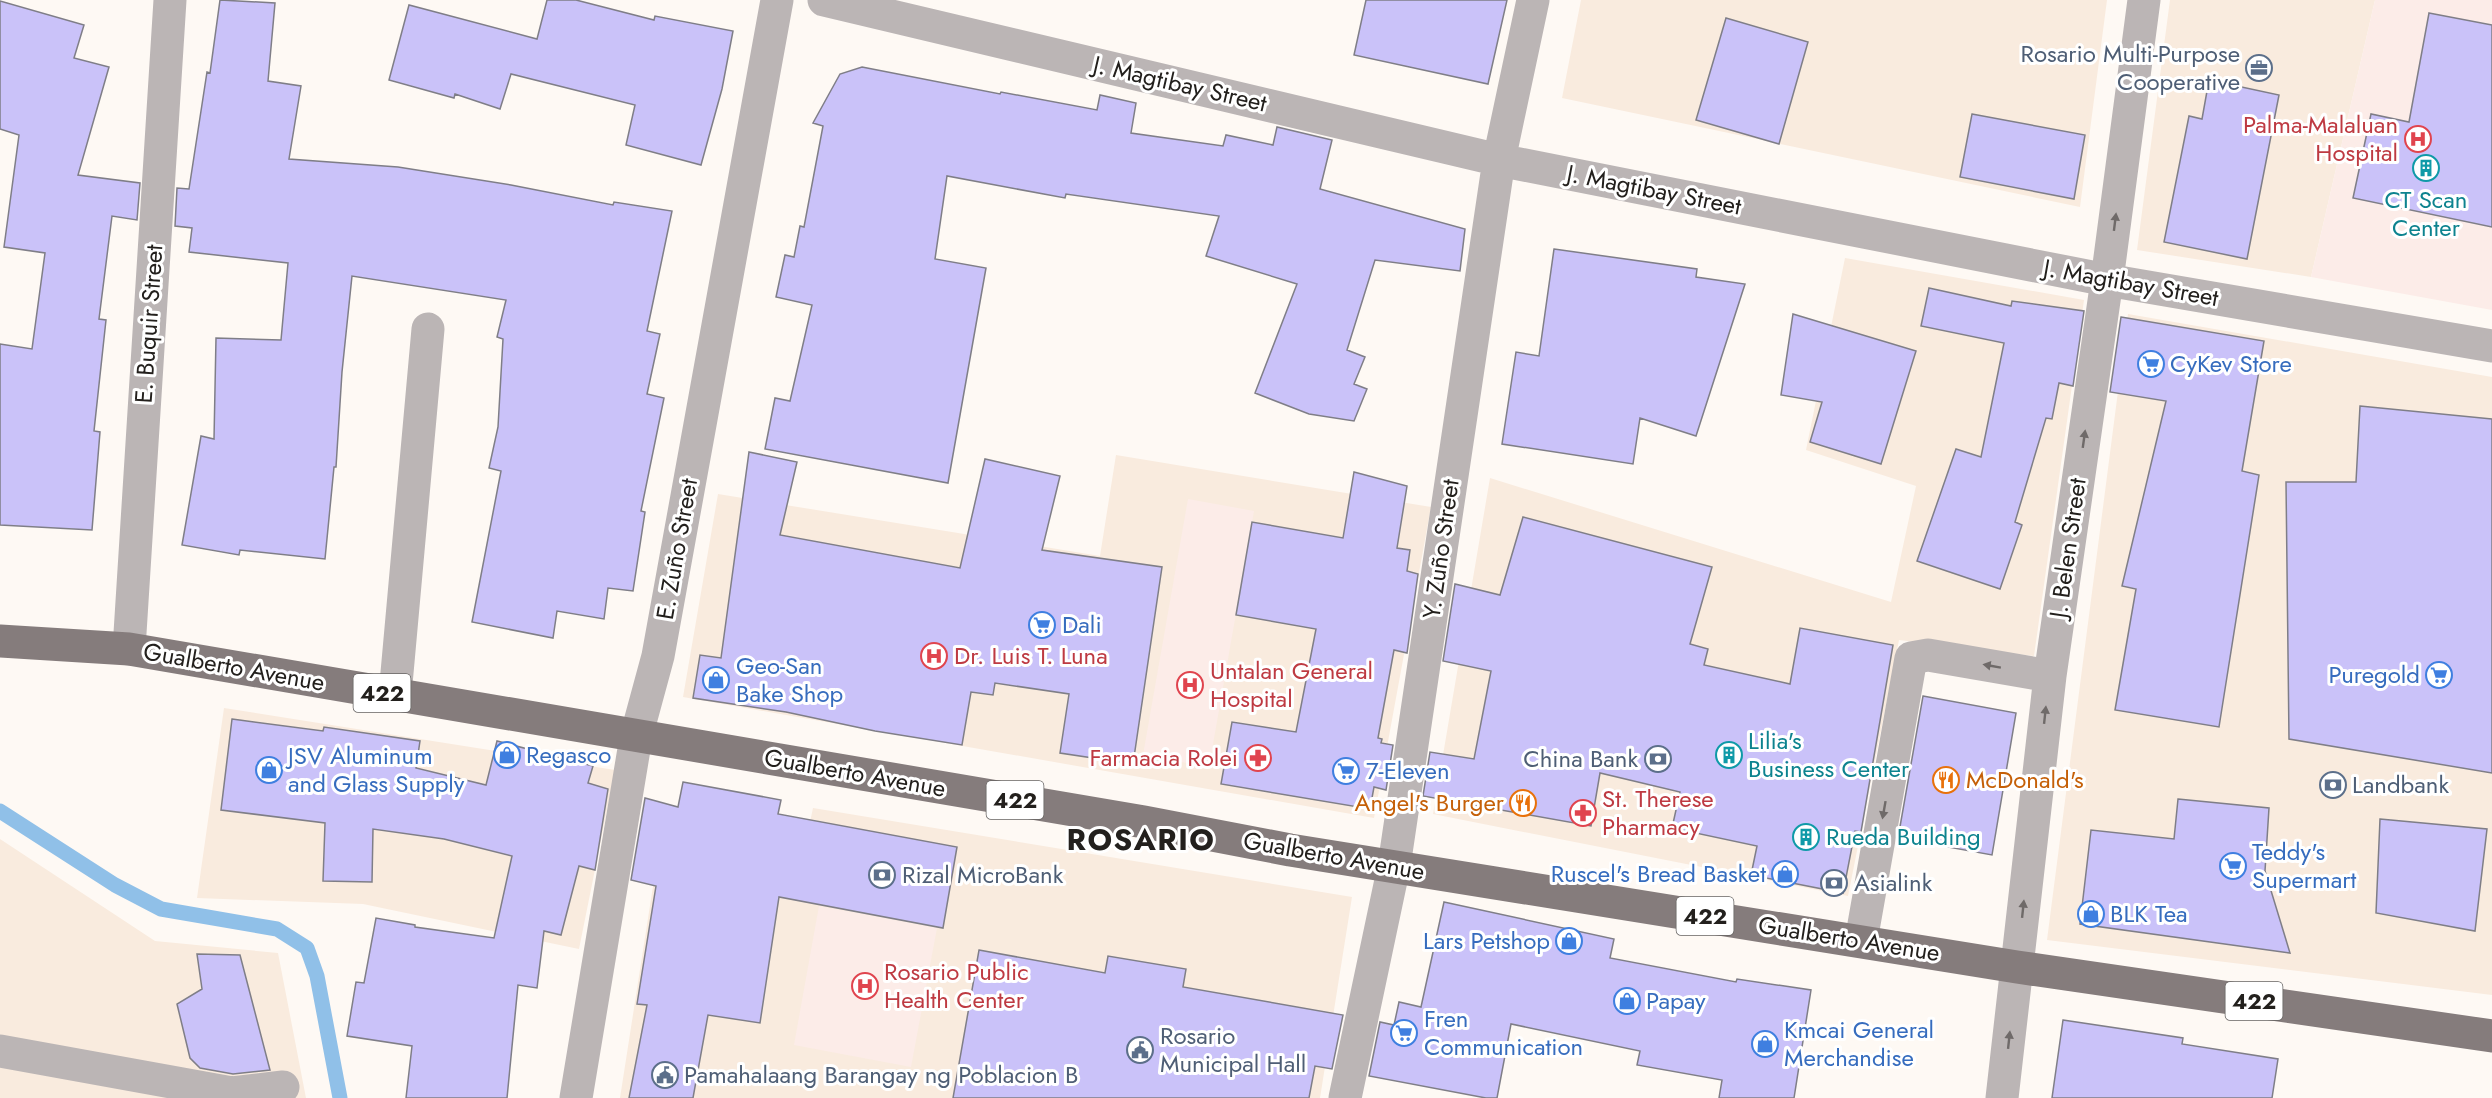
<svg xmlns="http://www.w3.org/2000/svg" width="2492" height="1098" viewBox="0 0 2492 1098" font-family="Jost,sans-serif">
<rect width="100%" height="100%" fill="#fef9f4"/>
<path fill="#f9ebde" d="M1581 0H2107L2080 207 1562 98Z
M2170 0H2375L2311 277 2137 250Z
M1845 258 2084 300 2034 656 1899 640 1848 896 1433 814 1490 478 1891 602 1916 486 1806 450Z
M2128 314 2492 377V995L2047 940Z
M1116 455 1431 507 1374 818 683 697 718 494 1100 556Z
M224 708 615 770 579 949 363 904 197 898Z
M813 808 1352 897 1320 1098H620L656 867 796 887Z
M0 839 155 941 278 953 306 1098H0Z"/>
<path fill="#fcece8" d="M2375 0H2492V310L2311 277Z
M1188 499 1254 511 1209 767 1143 755Z
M819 906 937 928 911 1067 794 1045Z"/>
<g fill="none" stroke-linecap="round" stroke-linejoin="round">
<path stroke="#90c0e8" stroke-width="15" d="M0 811 115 885 161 909 277 929 307 948 317 976 340 1098"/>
</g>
<path fill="#cac2f9" stroke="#7f7e87" stroke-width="1.5" d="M220 0 275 3 268 81 301 86 289 159 398 167 511 185 613 205 614 202 672 211 647 331 660 334 647 394 664 398 641 511 645 512 633 591 608 588 604 619 557 611 553 638 472 622 501 471 489 468 498 427 503 339 497 337 506 300 352 276 342 372 336 467H334L325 559 240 550 239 555 182 545 201 436 214 439 216 338 281 340 288 263 189 252 192 228 175 226 177 188 189 189 207 72 210 73Z
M547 0H576L654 20 655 16 733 31 722 89 701 165 626 145 635 105 511 74 500 109 455 94 454 98 389 80 409 5 537 39Z
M1366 0H1507L1488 84 1354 55Z
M0 1 84 25 74 58 109 67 78 175 140 183 137 220 112 216 99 319 106 320 94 431 100 432 92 530 0 525V344L32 349 45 253 4 247 19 135 0 129Z
M2429 13 2492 25V227L2353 198 2371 114 2409 122Z
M1726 18 1808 42 1779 144 1696 120Z
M862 67 1000 94 1001 92 1097 110 1100 95 1136 103 1131 133 1223 146 1226 135 1273 145 1277 127 1332 140 1320 189 1465 229 1460 271 1375 260 1347 350 1365 357 1354 384 1367 389 1354 421 1309 414 1255 393 1297 284 1206 256 1219 216 1066 194 1065 198 947 176 935 259 986 268 948 483 765 449 775 398 790 401 812 305 776 297 785 255 794 257 800 226 804 227 823 126 813 123 840 74Z
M2209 80 2279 95 2247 259 2164 242 2189 116 2202 119Z
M1972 114 2085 135 2074 199 1960 177Z
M1554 249 1697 269 1696 277 1745 284 1696 436 1640 418 1633 464 1502 444 1516 352 1539 356Z
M1929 288 2011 306 2012 301 2084 311 2073 386 2059 383 2052 419 2046 418 2015 522 2022 525 2000 589 1917 561 1956 449 1981 457 2004 343 1921 326Z
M1793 314 1916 351 1881 464 1810 442 1822 402 1781 395Z
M2121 317 2264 341 2242 471 2259 475 2219 727 2115 710 2136 589 2122 586 2166 401 2110 392Z
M2360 406 2492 419V773L2289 739 2286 482H2356Z
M749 452 797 462 780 535 960 568 985 459 1060 476 1042 550 1162 567 1133 764 1060 753 1069 694 995 683 993 695 971 692 962 745 875 731 786 712 693 698 700 655 721 658Z
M1354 472 1407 486 1397 548 1410 550 1407 571 1418 574 1407 653 1394 650 1378 738 1382 739 1381 743 1393 745 1386 790 1374 787 1370 809 1221 784 1232 722 1296 732 1316 629 1236 615 1252 522 1343 538Z
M1523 517 1712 567 1690 644 1708 649 1704 665 1790 684 1800 628 1893 645 1861 832 1855 831 1843 893 1751 875 1757 846 1672 828 1680 792 1600 773 1591 826 1423 796 1430 752 1474 759 1491 671 1443 661 1455 584 1500 595Z
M1923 696 2016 713 1992 855 1898 838Z
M232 719 323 731 324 727 420 741 416 768 486 785 497 741 593 766 588 783 608 789 595 870 579 866 561 935 544 931 537 988 518 985 507 1098H406L412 1046 347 1036 356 982 364 983 376 918 415 925V927L494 938 512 856 444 839 373 829 372 882 323 881 325 823 221 810Z
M683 782 781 800 778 814 957 847 943 928 779 897 760 1023 708 1015 693 1098H629L647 1005 637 1004 656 886 631 880 645 798 678 807Z
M2178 799 2269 808 2265 871 2290 953 2080 924 2091 830 2174 839Z
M2380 819 2487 829 2475 931 2376 913Z
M1444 902 1614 939 1610 958 1736 982 1737 979 1811 990 1794 1098H1719L1722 1080 1637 1065 1640 1051 1511 1024 1497 1098H1486L1369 1076 1380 1022 1394 1025 1399 1002 1421 1007Z
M979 950 1105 973 1108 956 1186 969 1183 987 1343 1015 1332 1069 1315 1066 1309 1098H953Z
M197 954 240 955 270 1070 233 1074 200 1068 190 1058 177 1004 202 989Z
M2063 1020 2183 1038 2182 1044 2278 1059 2272 1098H2052Z"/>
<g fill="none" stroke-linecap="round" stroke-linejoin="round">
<path stroke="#bbb5b5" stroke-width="33" d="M824 0 1499 160 2107 280 2492 346
M129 649 170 0
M395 695 428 329
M1861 941 1911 658 1928 655 2050 676
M0 1051 232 1093 283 1087
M576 1098 636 737 658 656 777 0
M1345 1098 1394 866 1499 160 1533 0
M2002 1098 2050 676 2107 280 2144 0"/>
<path stroke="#857c7c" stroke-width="33" d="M0 641 129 649 1144 822 1290 850 2017 967 2492 1036"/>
</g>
<defs><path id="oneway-solid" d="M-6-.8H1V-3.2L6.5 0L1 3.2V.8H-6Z" transform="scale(1.5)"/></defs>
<g fill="#6f6a69">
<use href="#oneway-solid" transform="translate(2115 222) rotate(-83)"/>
<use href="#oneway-solid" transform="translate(2084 439) rotate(-82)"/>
<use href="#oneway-solid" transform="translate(1992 666) rotate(-170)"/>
<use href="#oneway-solid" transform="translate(2045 715) rotate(-84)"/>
<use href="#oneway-solid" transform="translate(1884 810) rotate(100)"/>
<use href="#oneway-solid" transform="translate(2023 909) rotate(-84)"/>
<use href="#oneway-solid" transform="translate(2009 1040) rotate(-84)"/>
</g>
<defs>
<symbol id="office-ring" viewBox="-11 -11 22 22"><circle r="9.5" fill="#fff" stroke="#5c6f8a" stroke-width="1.5"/><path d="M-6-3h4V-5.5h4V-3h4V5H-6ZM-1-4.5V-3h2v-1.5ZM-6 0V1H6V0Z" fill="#5c6f8a"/></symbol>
<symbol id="hospital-ring" viewBox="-11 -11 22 22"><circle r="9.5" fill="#fff" stroke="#e0444e" stroke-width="1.5"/><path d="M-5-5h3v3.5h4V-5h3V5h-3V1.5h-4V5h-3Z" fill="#e0444e"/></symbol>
<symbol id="building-ring" viewBox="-11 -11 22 22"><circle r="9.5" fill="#fff" stroke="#0f9aa8" stroke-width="1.5"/><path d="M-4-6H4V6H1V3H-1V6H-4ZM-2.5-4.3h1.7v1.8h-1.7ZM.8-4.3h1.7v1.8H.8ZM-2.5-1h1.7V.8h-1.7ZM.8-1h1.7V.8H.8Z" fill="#0f9aa8"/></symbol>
<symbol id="supermarket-ring" viewBox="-11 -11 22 22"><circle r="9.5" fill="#fff" stroke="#3f7fe0" stroke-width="1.5"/><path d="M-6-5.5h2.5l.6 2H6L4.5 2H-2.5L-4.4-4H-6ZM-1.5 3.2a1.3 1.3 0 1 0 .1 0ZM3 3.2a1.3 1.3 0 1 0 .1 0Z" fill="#3f7fe0"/></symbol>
<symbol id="shop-ring" viewBox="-11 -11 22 22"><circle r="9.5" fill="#fff" stroke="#3f7fe0" stroke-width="1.5"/><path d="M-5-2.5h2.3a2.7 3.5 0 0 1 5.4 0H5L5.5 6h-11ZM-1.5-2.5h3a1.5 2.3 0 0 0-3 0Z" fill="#3f7fe0"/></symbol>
<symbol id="pharmacy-ring" viewBox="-11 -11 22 22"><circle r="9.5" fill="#fff" stroke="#e0444e" stroke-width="1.5"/><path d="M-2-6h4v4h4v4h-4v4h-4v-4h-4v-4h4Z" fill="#e0444e"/></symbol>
<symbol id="bank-ring" viewBox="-11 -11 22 22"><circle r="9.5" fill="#fff" stroke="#5c6f8a" stroke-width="1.5"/><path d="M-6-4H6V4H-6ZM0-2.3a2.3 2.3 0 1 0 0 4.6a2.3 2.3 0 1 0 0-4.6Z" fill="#5c6f8a"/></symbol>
<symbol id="restaurant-ring" viewBox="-11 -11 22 22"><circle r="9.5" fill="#fff" stroke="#e8710a" stroke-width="1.5"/><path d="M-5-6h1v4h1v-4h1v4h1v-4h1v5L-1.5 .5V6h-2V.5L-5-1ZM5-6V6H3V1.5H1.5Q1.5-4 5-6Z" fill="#e8710a"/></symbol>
<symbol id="civic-ring" viewBox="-11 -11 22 22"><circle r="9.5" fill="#fff" stroke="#5c6f8a" stroke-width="1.5"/><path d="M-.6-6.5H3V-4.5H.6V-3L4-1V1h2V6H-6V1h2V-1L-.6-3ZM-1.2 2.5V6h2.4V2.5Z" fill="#5c6f8a"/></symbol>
</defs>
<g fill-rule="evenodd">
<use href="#office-ring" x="2244" y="53" width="30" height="30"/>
<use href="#hospital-ring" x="2403" y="124" width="30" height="30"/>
<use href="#building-ring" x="2411" y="153" width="30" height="30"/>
<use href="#supermarket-ring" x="2136" y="349" width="30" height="30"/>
<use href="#supermarket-ring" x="1027" y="610" width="30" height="30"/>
<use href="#hospital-ring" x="919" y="641" width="30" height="30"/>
<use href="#supermarket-ring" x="2424" y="660" width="30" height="30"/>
<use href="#shop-ring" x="701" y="665" width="30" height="30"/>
<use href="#hospital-ring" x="1175" y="670" width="30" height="30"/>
<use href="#shop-ring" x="492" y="740" width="30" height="30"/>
<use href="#building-ring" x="1714" y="740" width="30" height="30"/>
<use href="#pharmacy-ring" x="1243" y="743" width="30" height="30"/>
<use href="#bank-ring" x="1643" y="744" width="30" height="30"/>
<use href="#shop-ring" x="254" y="755" width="30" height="30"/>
<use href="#supermarket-ring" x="1331" y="756" width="30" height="30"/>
<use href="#restaurant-ring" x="1931" y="765" width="30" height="30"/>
<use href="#bank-ring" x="2318" y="770" width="30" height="30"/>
<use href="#restaurant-ring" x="1508" y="788" width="30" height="30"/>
<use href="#pharmacy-ring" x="1568" y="798" width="30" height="30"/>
<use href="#building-ring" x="1791" y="822" width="30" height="30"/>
<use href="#supermarket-ring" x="2218" y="851" width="30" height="30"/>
<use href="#shop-ring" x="1770" y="859" width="30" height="30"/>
<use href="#bank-ring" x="867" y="860" width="30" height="30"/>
<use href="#bank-ring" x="1819" y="868" width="30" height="30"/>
<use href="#shop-ring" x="2076" y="899" width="30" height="30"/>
<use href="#shop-ring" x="1554" y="926" width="30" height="30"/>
<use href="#hospital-ring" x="850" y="971" width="30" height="30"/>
<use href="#shop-ring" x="1612" y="986" width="30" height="30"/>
<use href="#supermarket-ring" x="1389" y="1018" width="30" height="30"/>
<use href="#shop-ring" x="1750" y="1029" width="30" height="30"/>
<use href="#civic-ring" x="1125" y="1035" width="30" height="30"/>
<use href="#civic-ring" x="650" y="1060" width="30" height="30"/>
</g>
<g text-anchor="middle" stroke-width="6" stroke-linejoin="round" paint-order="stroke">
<g fill="#fff" stroke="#656361" stroke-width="1.5">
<rect x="353.5" y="674" width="57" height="38" rx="4.5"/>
<rect x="986.5" y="781" width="57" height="38" rx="4.5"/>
<rect x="1676.5" y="897" width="57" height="38" rx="4.5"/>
<rect x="2225.5" y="982" width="57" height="38" rx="4.5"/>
</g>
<g font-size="22" font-weight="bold" fill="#23201d">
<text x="382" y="701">422</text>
<text x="1015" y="808">422</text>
<text x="1705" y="924">422</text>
<text x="2254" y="1009">422</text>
</g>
<g font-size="24" fill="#4e5e75" stroke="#fff" text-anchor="start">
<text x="2240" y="62" text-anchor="end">Rosario Multi-Purpose<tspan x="2240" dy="28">Cooperative</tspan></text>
<text x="1638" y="767" text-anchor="end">China Bank</text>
<text x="2352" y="793">Landbank</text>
<text x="902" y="883">Rizal MicroBank</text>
<text x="1854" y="891">Asialink</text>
<text x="1160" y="1044">Rosario<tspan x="1160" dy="28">Municipal Hall</tspan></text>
<text x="684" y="1083">Pamahalaang Barangay ng Poblacion B</text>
</g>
<g font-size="24" fill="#23201d" stroke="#fff">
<text transform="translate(1180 84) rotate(13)" y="8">J. Magtibay Street</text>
<text transform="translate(1654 190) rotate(11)" y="8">J. Magtibay Street</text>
<text transform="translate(2131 283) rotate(10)" y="8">J. Magtibay Street</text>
<text transform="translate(149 324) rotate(-86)" y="8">E. Buquir Street</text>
<text transform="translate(2068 548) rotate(-82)" y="8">J. Belen Street</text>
<text transform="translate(677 549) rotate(-80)" y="8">E. Zuño Street</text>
<text transform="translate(1441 549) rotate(-82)" y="8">Y. Zuño Street</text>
<text transform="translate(234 667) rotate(10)" y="8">Gualberto Avenue</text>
<text transform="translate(855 773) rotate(10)" y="8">Gualberto Avenue</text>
<text transform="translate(1334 856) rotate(10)" y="8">Gualberto Avenue</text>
<text transform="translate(1849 939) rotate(9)" y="8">Gualberto Avenue</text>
</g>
<g font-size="24" fill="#be3a42" stroke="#fff" text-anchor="start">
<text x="2398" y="133" text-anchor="end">Palma-Malaluan<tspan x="2398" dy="28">Hospital</tspan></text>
<text x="954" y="664">Dr. Luis T. Luna</text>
<text x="1210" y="679">Untalan General<tspan x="1210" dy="28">Hospital</tspan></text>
<text x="1238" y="766" text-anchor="end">Farmacia Rolei</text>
<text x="1602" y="807">St. Therese<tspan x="1602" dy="28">Pharmacy</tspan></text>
<text x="884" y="980">Rosario Public<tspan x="884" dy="28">Health Center</tspan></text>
</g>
<g font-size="24" fill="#0d838f" stroke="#fff" text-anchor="start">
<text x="2426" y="208" text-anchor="middle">CT Scan<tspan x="2426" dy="28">Center</tspan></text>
<text x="1748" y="749">Lilia's<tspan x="1748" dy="28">Business Center</tspan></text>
<text x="1826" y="845">Rueda Building</text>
</g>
<g font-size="24" fill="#366cbe" stroke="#fff" text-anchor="start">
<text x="2170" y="372">CyKev Store</text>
<text x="1062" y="633">Dali</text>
<text x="736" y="674">Geo-San<tspan x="736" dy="28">Bake Shop</tspan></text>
<text x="2420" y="683" text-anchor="end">Puregold</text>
<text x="526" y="763">Regasco</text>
<text x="288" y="764">JSV Aluminum<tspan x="288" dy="28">and Glass Supply</tspan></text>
<text x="1366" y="779">7-Eleven</text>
<text x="2252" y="860">Teddy's<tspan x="2252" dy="28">Supermart</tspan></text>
<text x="1766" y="882" text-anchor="end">Ruscel's Bread Basket</text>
<text x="2110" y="922">BLK Tea</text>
<text x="1550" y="949" text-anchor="end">Lars Petshop</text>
<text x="1646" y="1009">Papay</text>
<text x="1424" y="1027">Fren<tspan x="1424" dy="28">Communication</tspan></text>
<text x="1784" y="1038">Kmcai General<tspan x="1784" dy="28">Merchandise</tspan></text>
</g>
<g font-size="24" fill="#c56008" stroke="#fff" text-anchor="start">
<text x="1966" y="788">McDonald's</text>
<text x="1504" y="811" text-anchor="end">Angel's Burger</text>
</g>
<g font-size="30" font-weight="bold" letter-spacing="1.5" fill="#23201d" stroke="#fff">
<text x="1141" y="850">ROSARIO</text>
</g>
</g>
</svg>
